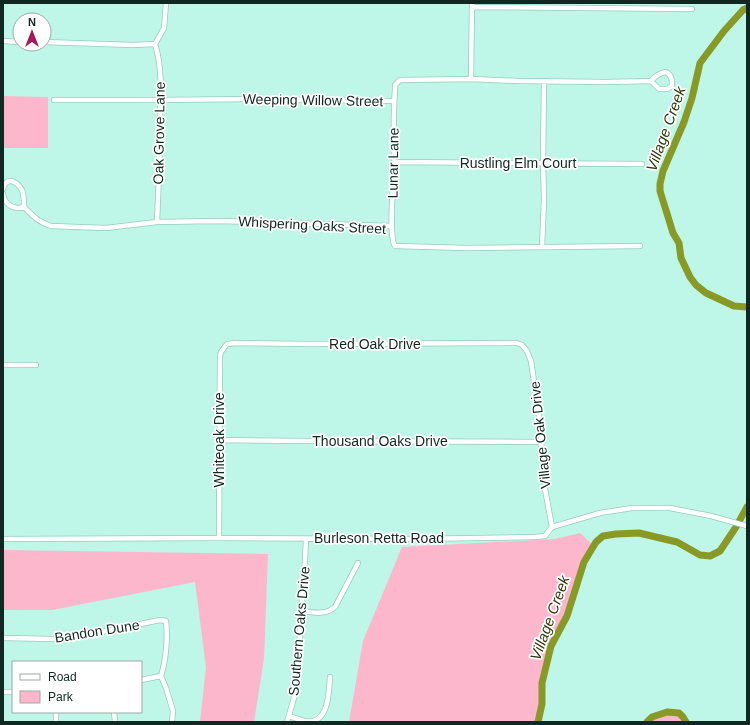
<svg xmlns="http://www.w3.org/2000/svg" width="750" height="725" viewBox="0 0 750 725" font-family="Arial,sans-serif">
<rect width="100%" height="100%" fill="#bef6e8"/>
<path fill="#fcb7cd" d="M3 96 48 97V148H3Z
M580 533 594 546 584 562 567 616 551 646 542 683V704L538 722H349L363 641 402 547 555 539Z
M3 550 268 554 264 659 254 722H200L206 667 195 582 52 610H3Z
M667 712C677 713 681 712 686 722H647L652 717Z"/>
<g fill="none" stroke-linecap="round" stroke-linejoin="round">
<path stroke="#889925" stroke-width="7" d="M747 8 743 10 724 31 700 63 692 98 684 122 663 171 660 184V191L673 233 679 243 681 258 690 277 696 285 706 293 734 306 747 307
M538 722 542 704V683L551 646 567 616 584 562 596 542 603 536 616 534 639 533 677 542 700 555 710 556 720 551 736 527 747 507
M647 722 652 717 667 712 679 713 683 717 686 722"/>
<defs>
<path id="minor" d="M472 7 692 9
M3 41 20 42
M44 42 133 45 155 44 164 28 166 3
M155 44C162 66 161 91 160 114 160 150 159 186 157 222
M471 79 472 3
M54 100H160L252 99 394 101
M394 162 642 164
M3 189C6 176 17 181 22 190 24 195 24 201 24 207 13 210 5 205 3 194
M24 207C33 216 38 222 51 226L106 228 157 222 218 221 392 226
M640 246 466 248 395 246C388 237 394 178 394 163 394 138 393 113 395 89V85L400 80 471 79 518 81 606 82 651 81C655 76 660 73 666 72 672 75 672 80 672 86L667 89H659L651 81
M542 247 544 199 543 163 544 81
M3 365H36
M219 440 308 441 541 442
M219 538 220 356 221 352 227 344 236 343 309 344 517 343 522 345 527 351 531 361 539 416 545 489 552 527
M3 539 219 538 412 539 535 537 545 536 552 527 600 513 632 508H670L711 516 747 526
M301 611C314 612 324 616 335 607L358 563
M3 638 53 639 71 638 160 620 166 621C168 638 166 660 161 676L166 688 173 711 172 722
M141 680 161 676
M3 692H13
M114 712 115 722
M289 716C295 718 307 723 313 721 329 718 329 689 330 677
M56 722V712
M287 722 296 691 298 666 302 601 305 561 306 539"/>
</defs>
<use href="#minor" stroke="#95ccbf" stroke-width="6"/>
<use href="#minor" stroke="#fff" stroke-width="4.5"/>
</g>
<g text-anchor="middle" stroke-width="3.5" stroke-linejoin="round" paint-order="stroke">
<g font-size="14" fill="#102722" stroke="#fff">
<text transform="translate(313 100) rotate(1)" y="5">Weeping Willow Street</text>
<text transform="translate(159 133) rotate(-89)" y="5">Oak Grove Lane</text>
<text transform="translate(393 163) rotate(-89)" y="5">Lunar Lane</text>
<text x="518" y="168">Rustling Elm Court</text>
<text transform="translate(312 225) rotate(3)" y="5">Whispering Oaks Street</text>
<text x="375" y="349">Red Oak Drive</text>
<text transform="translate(540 435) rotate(-96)" y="5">Village Oak Drive</text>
<text transform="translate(219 440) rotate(-90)" y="5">Whiteoak Drive</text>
<text x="380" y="446">Thousand Oaks Drive</text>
<text x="379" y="543">Burleson Retta Road</text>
<text transform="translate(97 631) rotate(-9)" y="5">Bandon Dune</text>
<text transform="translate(299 631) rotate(-85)" y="5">Southern Oaks Drive</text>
</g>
<g font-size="15" font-style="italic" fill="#32390b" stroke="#fff">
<text transform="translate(666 129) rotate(-70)" y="5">Village Creek</text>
<text transform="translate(550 618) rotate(-70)" y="5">Village Creek</text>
</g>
</g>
<rect width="750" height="725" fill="none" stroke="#102722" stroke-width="8"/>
<rect x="12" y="661" width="130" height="52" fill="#ffffff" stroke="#9fa9a7"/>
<rect x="20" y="674" width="20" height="6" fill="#ffffff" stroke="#9fa9a7"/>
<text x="48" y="681" font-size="12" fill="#102722">Road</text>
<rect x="20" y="691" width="20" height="12" fill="#fcb7cd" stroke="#9fa9a7"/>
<text x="48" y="701" font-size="12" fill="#102722">Park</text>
<g transform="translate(32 32)"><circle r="19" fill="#ffffff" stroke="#9fa9a7"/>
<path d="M0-3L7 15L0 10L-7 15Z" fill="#a4185d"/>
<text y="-6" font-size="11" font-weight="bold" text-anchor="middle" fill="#102722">N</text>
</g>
</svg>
